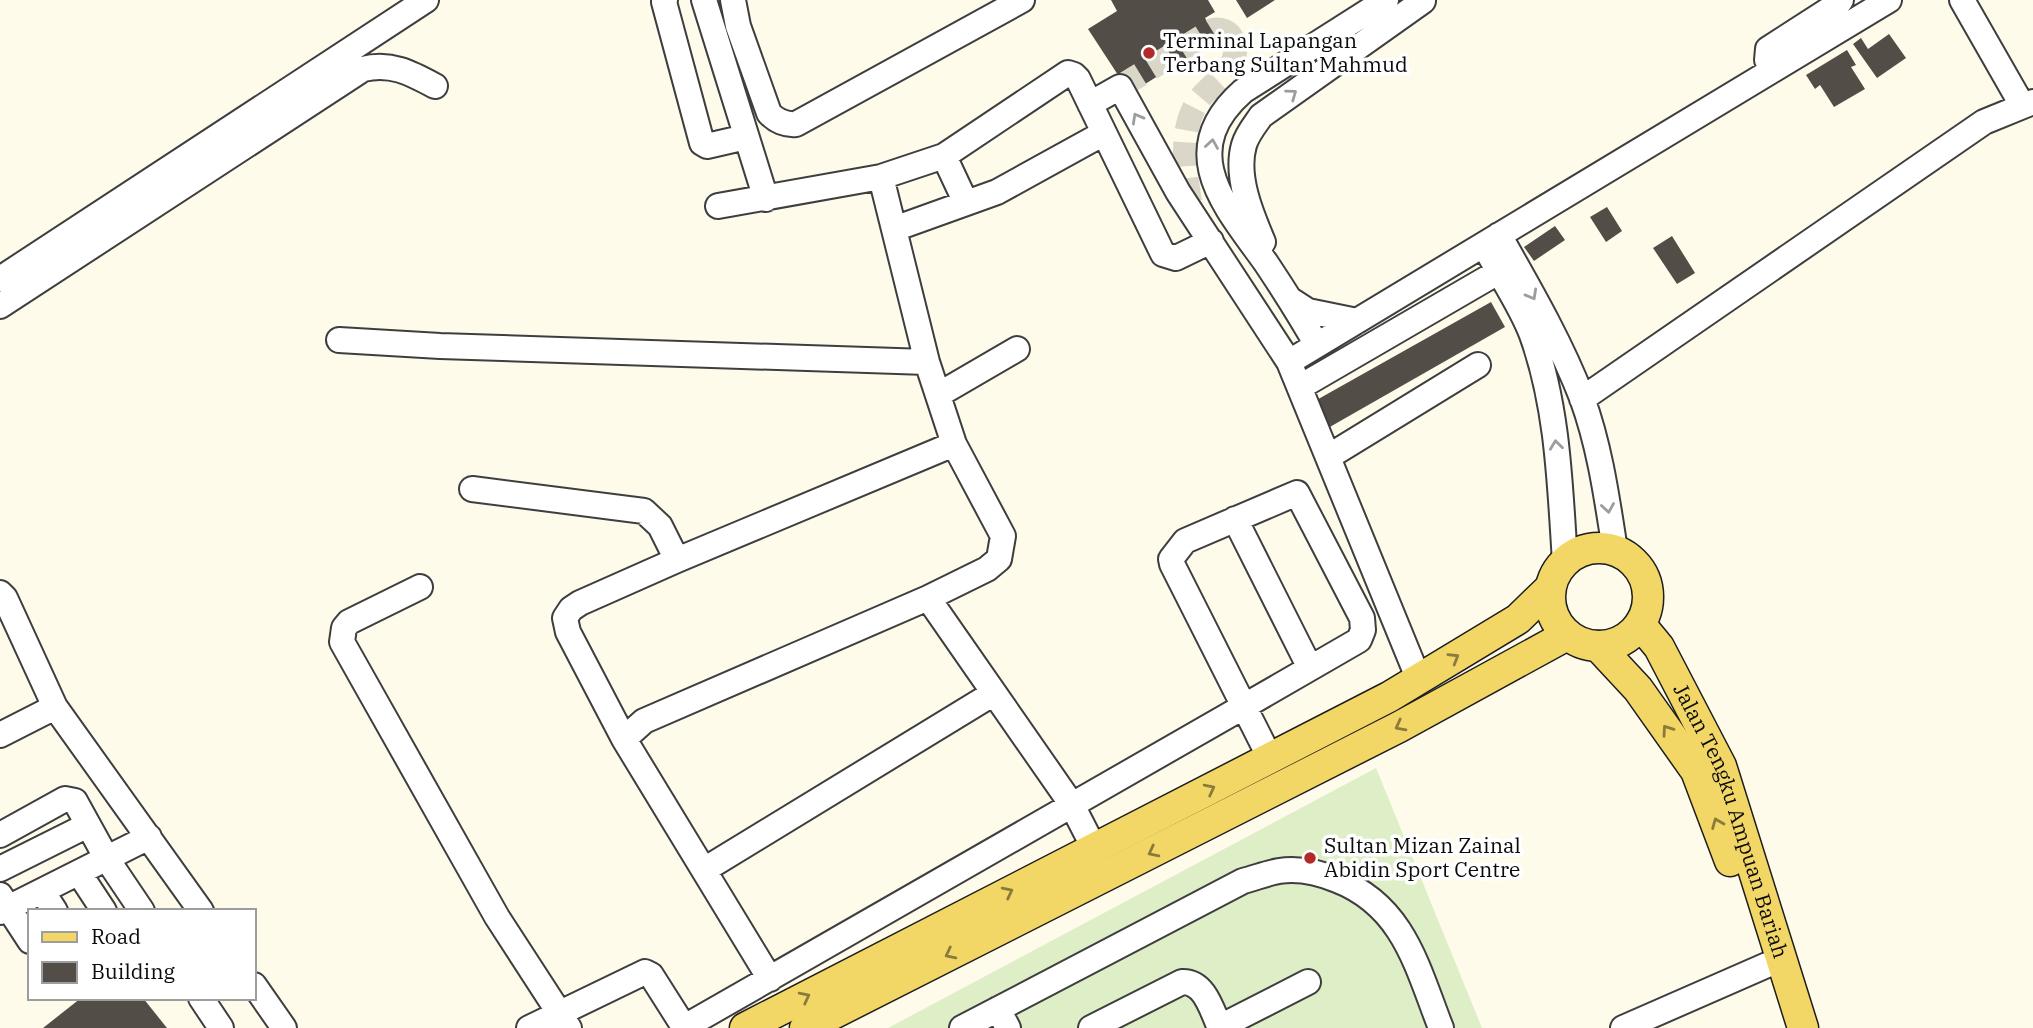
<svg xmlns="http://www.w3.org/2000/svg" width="2033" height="1028" viewBox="0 0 2033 1028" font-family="'IBM Plex Serif',serif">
<rect width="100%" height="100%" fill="#fefbea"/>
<path fill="#deeec7" d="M1376 768 1482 1028H888Z"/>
<path fill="#534d48" d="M1111 0H1208L1215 12 1205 18 1218 38 1142 86 1130 67 1118 75 1088 29 1117 11Z
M1236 0H1275L1247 18Z
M1889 34 1906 58 1877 78 1853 44 1861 38 1868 49Z
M1847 50 1856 65 1851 67 1865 89 1834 107 1820 85 1815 89 1806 75Z
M1607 207 1622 231 1606 242 1590 217Z
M1555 226 1565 240 1534 261 1524 247Z
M1672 236 1695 273 1677 284 1653 248Z
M1491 302 1505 327 1328 428 1313 402Z
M81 998H143L167 1028H43Z"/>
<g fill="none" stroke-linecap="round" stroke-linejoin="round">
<path stroke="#dad7c9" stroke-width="24" stroke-dasharray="24 12" stroke-linecap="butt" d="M1120 87 1213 30C1227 27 1236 38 1235 53 1233 74 1206 87 1196 104 1178 135 1186 179 1192 212"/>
<defs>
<path id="minor" d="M665 0 664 2 702 143 707 146 746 137
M704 0 766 199
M733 0 738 26 769 113C776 121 786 125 796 124L1022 0
M1962 0 2022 105
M1773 70 1767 60 1768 49 1838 4 1841 0
M1090 104 1120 87 1178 192 1289 362 1419 680
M944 156 966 203
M718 206 881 177 944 156 1068 73 1074 75 1078 79 1163 254 1176 258 1211 241
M894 229 997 192 1104 133
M1499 235C1529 288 1560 341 1582 398 1600 447 1607 499 1615 550
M1263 242C1251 214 1235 176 1244 145 1247 134 1255 125 1261 116L1423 1
M1484 245C1498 272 1522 307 1532 335 1558 407 1560 486 1565 562
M0 279 426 0
M1291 300 1308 311 1357 321
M0 306 363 69C391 62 411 73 435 86
M339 340 440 346 927 362
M1317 345C1301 317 1284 290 1266 263 1226 207 1174 152 1243 91L1386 0
M1289 362 1889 0
M1300 387 1498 272
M938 395 1017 349
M1582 399 1984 122 2033 102
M1328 457 1478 365
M472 489 644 511 660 526 677 560
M1235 519 1310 668
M420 587 349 622 344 628 342 642 497 917 569 1028
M0 593 5 598 55 707 201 911
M928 598 1072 805 1094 848
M0 735 55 707
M624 739 644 721 928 598 987 569 999 559 1003 536 954 444 927 362 881 177
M0 835 65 799 75 801 107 859 142 911
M0 869 88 825
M704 870 994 693
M79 873 104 911
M42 891 55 911
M0 895 30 941
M0 912 149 837
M770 979 624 739 568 632 565 618 571 609 580 603 677 560 954 444
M254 985 284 1028
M201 998 221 1028
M998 1009 1008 1028
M1220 1027 1308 982
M529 1028 645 972 651 975 684 1027
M683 1028 1243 707 1359 640 1363 630 1362 618 1297 493 1185 541 1171 559 1172 564 1270 758
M962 1028 1243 881C1255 878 1267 873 1279 871 1298 868 1320 873 1337 880 1404 906 1417 967 1441 1028
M1091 1028 1182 982C1205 981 1212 1011 1220 1028
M1623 1028 1767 965"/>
<g id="major">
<circle cx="1599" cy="597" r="49"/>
<path id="s1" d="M1640 624 1659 647 1721 766 1803 1028"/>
<path d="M1598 646 1638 689 1696 771 1730 861"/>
<path d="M745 1028 1389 697 1518 619 1550 588"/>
<path d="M805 1028 1399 727 1567 635"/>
</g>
</defs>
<use href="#minor" stroke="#3e3e3e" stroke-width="28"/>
<use href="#major" stroke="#1c1c1c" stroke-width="33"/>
<use href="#minor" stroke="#fff" stroke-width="24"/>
<use href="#major" stroke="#f2d766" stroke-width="30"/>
</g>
<defs><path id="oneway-chevron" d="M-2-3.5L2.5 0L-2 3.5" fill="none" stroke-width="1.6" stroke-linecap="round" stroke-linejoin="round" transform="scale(1.75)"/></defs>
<g stroke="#9d9d9d">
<use href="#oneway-chevron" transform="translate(1292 94) rotate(-36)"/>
<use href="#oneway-chevron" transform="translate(1137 118) rotate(-119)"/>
<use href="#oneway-chevron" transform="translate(1212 144) rotate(-81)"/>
<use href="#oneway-chevron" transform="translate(1532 295) rotate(61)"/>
<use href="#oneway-chevron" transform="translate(1556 445) rotate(-97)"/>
<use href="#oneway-chevron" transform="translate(1608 508) rotate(81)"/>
</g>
<g stroke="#8a7b3d">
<use href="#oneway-chevron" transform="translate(1454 658) rotate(-31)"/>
<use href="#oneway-chevron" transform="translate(1400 726) rotate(152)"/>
<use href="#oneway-chevron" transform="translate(1667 730) rotate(-125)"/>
<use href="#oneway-chevron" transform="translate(1210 789) rotate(-27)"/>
<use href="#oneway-chevron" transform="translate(1717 823) rotate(-112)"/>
<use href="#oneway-chevron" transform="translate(1153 852) rotate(153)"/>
<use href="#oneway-chevron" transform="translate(1008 892) rotate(-27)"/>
<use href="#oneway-chevron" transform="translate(950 954) rotate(153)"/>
<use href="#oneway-chevron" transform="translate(805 997) rotate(-27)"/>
</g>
<g fill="#b32a2a" stroke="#fff" stroke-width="2.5">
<circle cx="1149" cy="53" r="7"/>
<circle cx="1310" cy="858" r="7"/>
</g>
<g text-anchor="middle" stroke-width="7" stroke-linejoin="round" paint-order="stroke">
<g font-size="21" fill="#0b0b0b" stroke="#fff" text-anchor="start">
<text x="1163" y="48">Terminal Lapangan<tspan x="1163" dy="24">Terbang Sultan Mahmud</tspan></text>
<text x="1324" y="853">Sultan Mizan Zainal<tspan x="1324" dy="24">Abidin Sport Centre</tspan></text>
</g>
<g font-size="21" fill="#0b0b0b" stroke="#fff">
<text dy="7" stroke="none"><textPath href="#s1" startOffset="219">Jalan Tengku Ampuan Bariah</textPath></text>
</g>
</g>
<rect x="28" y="909" width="228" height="91" fill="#ffffff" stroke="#9d9d9d" stroke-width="2"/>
<rect x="42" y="932" width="35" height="10" fill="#f2d766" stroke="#9d9d9d" stroke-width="2"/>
<text x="91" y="944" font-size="21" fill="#0b0b0b">Road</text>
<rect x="42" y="962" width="35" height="21" fill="#534d48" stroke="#9d9d9d" stroke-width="2"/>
<text x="91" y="979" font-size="21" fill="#0b0b0b">Building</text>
</svg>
